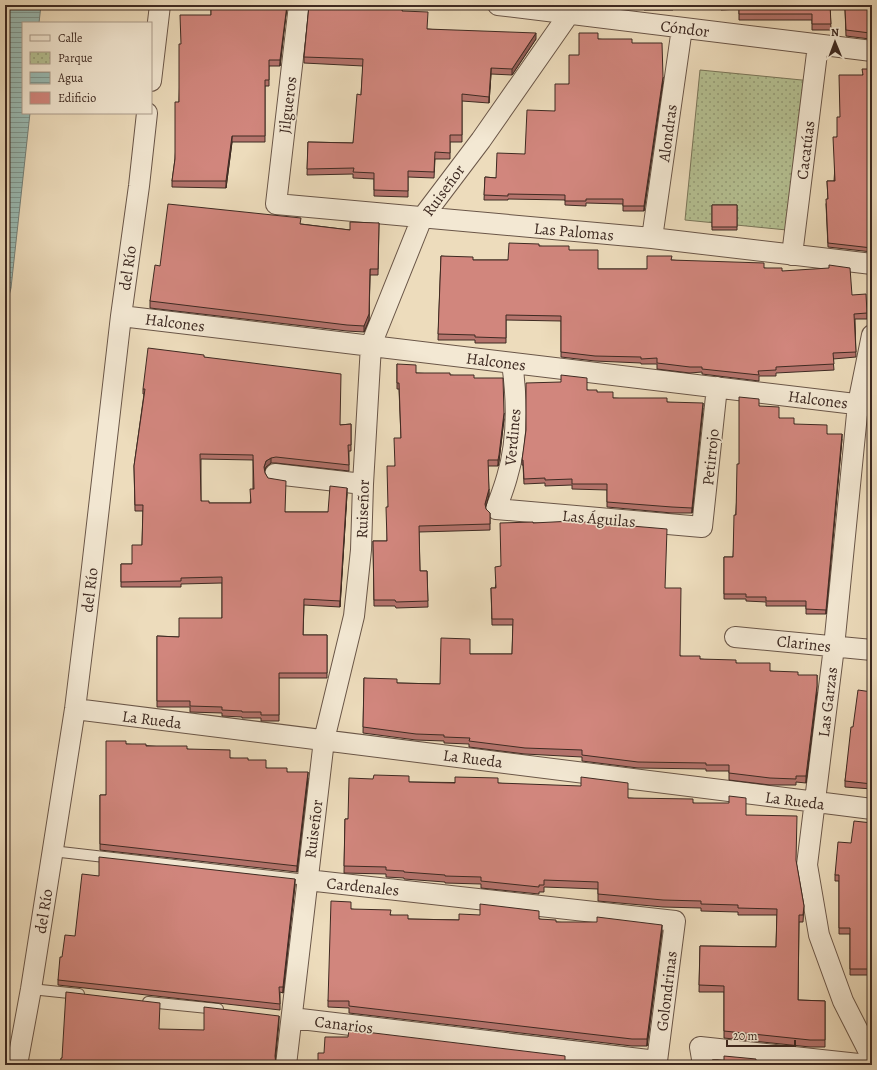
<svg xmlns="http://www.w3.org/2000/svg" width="877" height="1070" viewBox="0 0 877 1070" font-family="Alegreya,serif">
<defs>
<pattern id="park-dots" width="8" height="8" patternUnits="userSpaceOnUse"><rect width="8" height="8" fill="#b5c193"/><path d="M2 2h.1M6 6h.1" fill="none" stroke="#959d78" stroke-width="1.8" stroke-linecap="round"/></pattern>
<pattern id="water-rules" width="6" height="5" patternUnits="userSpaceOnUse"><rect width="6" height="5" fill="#99bbb4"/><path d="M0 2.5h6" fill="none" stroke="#7e9892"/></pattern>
</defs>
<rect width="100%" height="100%" fill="#eddcbc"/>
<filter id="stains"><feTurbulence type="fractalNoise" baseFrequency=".005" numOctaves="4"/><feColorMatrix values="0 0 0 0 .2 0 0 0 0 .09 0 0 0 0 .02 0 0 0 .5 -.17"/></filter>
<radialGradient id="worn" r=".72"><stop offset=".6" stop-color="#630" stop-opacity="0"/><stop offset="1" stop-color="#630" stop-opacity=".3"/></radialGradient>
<path fill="url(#park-dots)" stroke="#7a765a" d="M700 70 812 81 797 231 685 220Z"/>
<path fill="url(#water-rules)" stroke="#75817a" d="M5 5H41L39 23H23V113H30L11 288 5 311Z"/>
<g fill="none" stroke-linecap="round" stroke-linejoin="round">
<defs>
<path id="lane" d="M52 851 307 880
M31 989 79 994
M148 1002 218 1009"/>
<path id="street" d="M299 5 276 204 652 238 872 264
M498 5 872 51
M151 81 160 5
M652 238 682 28
M792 255 818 45
M121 316 872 406
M872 335 858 404 834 647 807 865 819 935 843 1001 872 1058
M512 363C517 398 518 441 507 477 504 488 500 498 496 509L702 527 717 387
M275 474 363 484
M735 637 872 650
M75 709 872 809
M292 1018 657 1061 675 921 307 880
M17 1065 31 989 75 709 87 611 121 316 139 186 147 113
M286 1065 324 740 354 616 361 550 363 484 371 345 422 218 481 140 569 14 571 5
M703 1065 700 1047 868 1065"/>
</defs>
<use href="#lane" stroke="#6a5648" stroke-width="12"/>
<use href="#street" stroke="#6a5648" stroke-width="22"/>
<use href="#lane" stroke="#f3e8d3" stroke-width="10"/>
<use href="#street" stroke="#f3e8d3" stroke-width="20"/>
</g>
<path fill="#b4736c" stroke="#3e2a22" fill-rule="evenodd" d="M211 5H287L280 66H269V86H265V142H232L226 188 172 187V181L175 159 179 102 181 44 211 15Z
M309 5H403L402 11 427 29 536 39 512 75 491 74 489 103 462 101V142H450V159H435L434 178 408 177V197L374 196V179L353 178V174L307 175 308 142 353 143 361 95 363 66 304 63V57Z
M644 5H830L831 30H812V20H739V9L721 10V7L673 8V10H644Z
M845 9H872V33H870V39L846 36Z
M598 39 632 43 663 81 644 211H623V204L586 203V206L565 205V200L508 199V200H484L485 177 496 178 525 154 555 111 569 84 579 55Z
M872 69V252L828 247 826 204 828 199 827 181H834L837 137 862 75Z
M712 205H737V230H712Z
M379 223 378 275H370L369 320 364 332 347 331 150 308V301L160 266 301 224 350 230Z
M539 246 569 250 598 269H647L671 260 764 268 782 271 852 295 867 313V319H855L856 357 833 359 834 370 776 373V376H759V381L702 374V372L690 373 657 369V364H641V363L595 361 561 357V321L506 320V343H475V340H438L441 256 473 260H508Z
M204 357 340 425 351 424V451H349V471L276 463H271L266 467 264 471 265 473 285 512H328L347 494 340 607 304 605 303 635H327V678H279V721H261V718H242V717L222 716V713L190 712V707H157V636L179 637 222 618V583L181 584V587H121V564H132L142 545 143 511H135L134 466 144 394H143V389ZM201 459 253 460V489L250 503H209L201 501Z
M397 364 416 373 450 375 474 378 504 419 499 461 498 466H488L489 495 485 507 486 509 490 513V530L419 532 420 571H427L428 607 396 608 395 606H374L373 541H387L388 507 395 466 401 438 399 389H397Z
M587 390 597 392 613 398 667 402 703 408 692 513H672L607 507V490L572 489V485L545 486V483L524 484 523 465H522V460Z
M759 406 779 418 794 424 827 434 842 439 826 614H806V606H766V602L746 601V599H724V557H733L739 464Z
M533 523 665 588 680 656 700 659 736 663 770 671 798 675 817 692 806 783 796 782V785H770L729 780V771H706V769L638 768 582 761V757L525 754 469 747V744L444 743V741L416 740 363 733 364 678 397 683 440 684 470 654H512L513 625H492L491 588H495L501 566Z
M872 692V789L845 787V781L853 727Z
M126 744 187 749 230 758 248 760 266 768 287 772 308 778 297 872 100 850V795H106Z
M409 782 498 783 628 798 693 803 746 815 796 861 804 906 803 922H799L798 1000 825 1001V1047H810L724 1038V992H699L700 946 776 947 777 915H738V912L701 911V908L663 907 598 901V889L544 887V892H539V894L481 888V884L445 883V882L404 879V878L386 877V874L344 873 345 819H348Z
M872 823V975H850V934H839V881H835V875L851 843Z
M99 876 295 885 283 993 280 992V1010L58 985V980Z
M351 909 391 915 408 919 459 920 539 919 556 922 662 931 647 1046H632L349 1013V1008L328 1007V1001Z"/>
<path fill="#925e58" stroke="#3e2a22" d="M287 5 280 66V60Z
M536 33V39L512 75V69Z
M491 68V74L489 103V97Z
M663 77V81L644 211V206Z
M232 136V142L226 188V181Z
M370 269 369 320 364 332V326Z
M703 403V408L692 513V508Z
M504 413V419L499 461 498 466V460Z
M842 434V439L826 614V610Z
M271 458V463L266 467 264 473V467L266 461Z
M347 488V494L340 607V601Z
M489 489V495L485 510V504Z
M817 675V692L806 783V776Z
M308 772V778L297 872V866Z
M295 879V885L283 993V987Z
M662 925V931L647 1046V1039Z
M279 1016V1023L275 1064V1056Z"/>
<path fill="#d1867d" stroke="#3e2a22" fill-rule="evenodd" d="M211 5H287L280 60H269V80H265V136H232L226 181H172L175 159V102H179V44H181L180 15H211Z
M309 5H402V11L428 12 427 29 536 33 512 69 491 68 489 97 462 94V135H450V153L435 152 434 172 408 171V191L374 190V173L353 172 354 168 307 169 308 142 353 143 357 94 361 95 363 59 304 57Z
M739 5H830L831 24H812V14H739Z
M845 9H872V27H870V33L846 30Z
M579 33H598V39H632V43H662L663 77 644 206H623V199H586V201H565V195L508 194V196L484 195 485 177 496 178 497 153 525 154 527 110 555 111V84H569V55H579Z
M862 69H872V248L828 243 826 199H828L827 181H835L833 137H837V117H840L839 75H863Z
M168 204 301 218 300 224 350 230V222L379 223 378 269H370L369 314 364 326 347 325 150 301 155 265 160 266Z
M712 205H737V227H712Z
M509 243 539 244V246H569V250H598V269H647V256H672L671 260 764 263V268H782V271L829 268V265L850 268 852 295 866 294 867 313 854 314 856 352 833 353 834 364 776 367V370L758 371 759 375 702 369V367H690L657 363V358L641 359V357L595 356 561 352V316L506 315V338L475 337V335L438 334 441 256 473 257V260H508Z
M148 348 204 355V357L341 374 340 425 351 424V445H348L349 465 276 457 271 458 266 461 264 467 265 473 268 478 286 481 285 512H328L330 486 347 488 340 601 304 599 303 635H327V673H279V715H261V712H242V711L222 710V707L190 706V701H157V636L179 637V618H222V577L181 578V581L121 582V564H132V545H142L143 505H135L134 466 145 389H143ZM200 454 253 455 254 489H250L251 503H209V501H201Z
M397 364 416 365V373H450V375H474V378H503L504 413 499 455 498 460H488L489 489 485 504 486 509 490 513V524L419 526 420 571H427L428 601 396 602 395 600H374L373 541H387L386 507H388L387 466H395L394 438H401L399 383H397Z
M561 375 587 378V390H597V392H613V398H667V402L703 403 692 508 672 507 607 502V484H572V479L545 480V478L524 479 523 460H522L526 430V383L561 382Z
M739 397 759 399V406L779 407V418H794V424L827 425V434H842L826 610 806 609V601H766V597H746V594H724V557H733L734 515H736L737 464H739Z
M573 521 667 529 665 588H681L680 656H700V659L736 660V663H770V671L798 672V675H817V686L806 776H796V779L770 778 729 773V765H706V763L638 762 582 755V750L525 748 469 741 470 738 444 737V735L416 734 363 727 364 678 397 679V683L440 684 441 638 470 639V654H512L513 619H492L491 588H496L495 567 501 566 500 523 533 522V523Z
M872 585V617H871Z
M858 690 872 692V784L845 781 851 727H853Z
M106 741H126V744H146V746H187V749L230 750V758H248V760H266V768H287V772H308L297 866 100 844V795H106Z
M374 775 409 776V782L455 783V777L498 778V783L581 786V777L628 783V798L693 799V803H729V796L746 798V815L797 816 796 860 804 906 803 915H799L798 1000 825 1001V1040H810L724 1031V986L699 985 700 946 776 947 777 909 738 908V905L701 904V901L663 900 598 894V882L544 880V885H539V887L481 881V877L445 876V875L404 872V871L386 870V867L344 866 345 819H348L349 778 373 779Z
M854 821 872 823V969H850V928H839V875H835L838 842 851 843Z
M99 857 295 879 283 987H279L280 1004 58 980 60 957H62L65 935 75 936 82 874 99 876Z
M331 901 351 902V909L391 910 390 915H408V919L459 920V914L480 915V904L539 911V919L556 920V922H597V917L662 925 647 1039H632L349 1006V1001H328Z
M66 992 160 1003 159 1029 204 1030V1007L279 1016 275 1056 276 1065H60L61 1058H62Z
M349 1030 565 1056V1065H318V1053H324L325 1037H348Z
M724 1056 756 1059V1065H724Z"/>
<g text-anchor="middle" stroke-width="3" stroke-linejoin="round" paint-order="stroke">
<g font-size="16" fill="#3e2a22" stroke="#f3e8d3">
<text transform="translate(685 28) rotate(7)" y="6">Cóndor</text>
<text transform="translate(287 105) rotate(-83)" y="6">Jilgueros</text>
<text transform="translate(667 133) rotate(-82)" y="6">Alondras</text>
<text transform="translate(805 150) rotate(-83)" y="6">Cacatúas</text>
<text transform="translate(443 190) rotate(-54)" y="6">Ruiseñor</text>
<text transform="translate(574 231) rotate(5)" y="6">Las Palomas</text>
<text transform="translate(127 268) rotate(-82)" y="6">del Río</text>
<text transform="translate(175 322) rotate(7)" y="6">Halcones</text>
<text transform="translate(496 361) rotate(7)" y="6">Halcones</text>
<text transform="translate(818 399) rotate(7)" y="6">Halcones</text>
<text transform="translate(512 437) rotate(-85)" y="6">Verdines</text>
<text transform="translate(710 457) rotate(-84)" y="6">Petirrojo</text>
<text transform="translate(362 509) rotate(-88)" y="6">Ruiseñor</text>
<text transform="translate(599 518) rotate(5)" y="6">Las Águilas</text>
<text transform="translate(89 590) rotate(-83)" y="6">del Río</text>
<text transform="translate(804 643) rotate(6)" y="6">Clarines</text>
<text transform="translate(827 702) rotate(-83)" y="6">Las Garzas</text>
<text transform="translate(152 719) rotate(7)" y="6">La Rueda</text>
<text transform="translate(473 758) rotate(7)" y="6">La Rueda</text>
<text transform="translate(795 800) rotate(7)" y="6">La Rueda</text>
<text transform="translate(313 829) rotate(-83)" y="6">Ruiseñor</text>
<text transform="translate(363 886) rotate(6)" y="6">Cardenales</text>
<text transform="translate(43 911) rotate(-81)" y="6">del Río</text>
<text transform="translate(666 991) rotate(-83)" y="6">Golondrinas</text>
<text transform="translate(344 1024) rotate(7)" y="6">Canarios</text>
</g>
</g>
<rect width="877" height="1070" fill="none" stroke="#eddcbc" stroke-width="20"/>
<rect x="6" y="6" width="865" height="1058" fill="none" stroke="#3e2a22" stroke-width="2"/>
<rect x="10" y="10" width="857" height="1050" fill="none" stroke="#3e2a22"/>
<rect x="22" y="22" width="130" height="92" fill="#f3e8d3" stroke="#ab9c8c"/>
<rect x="30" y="35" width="20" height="6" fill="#f3e8d3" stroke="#ab9c8c"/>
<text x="58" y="42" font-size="12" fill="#3e2a22">Calle</text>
<rect x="30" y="52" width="20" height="12" fill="url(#park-dots)" stroke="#ab9c8c"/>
<text x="58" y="62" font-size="12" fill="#3e2a22">Parque</text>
<rect x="30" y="72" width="20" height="12" fill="url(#water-rules)" stroke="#ab9c8c"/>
<text x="58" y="82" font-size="12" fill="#3e2a22">Agua</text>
<rect x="30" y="92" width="20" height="12" fill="#d1867d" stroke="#ab9c8c"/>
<text x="58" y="102" font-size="12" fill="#3e2a22">Edificio</text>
<g transform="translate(835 42) rotate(359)" stroke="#f3e8d3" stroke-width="3" paint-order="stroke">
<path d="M0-3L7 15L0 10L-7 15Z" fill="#3e2a22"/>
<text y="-6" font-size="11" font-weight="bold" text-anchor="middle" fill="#3e2a22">N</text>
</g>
<path d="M727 1040v6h68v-6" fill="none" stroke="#3e2a22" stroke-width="2"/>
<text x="733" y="1040" font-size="12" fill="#3e2a22" stroke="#f3e8d3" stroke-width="3" paint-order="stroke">20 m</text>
<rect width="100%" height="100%" filter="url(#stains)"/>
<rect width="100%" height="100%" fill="url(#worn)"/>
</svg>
